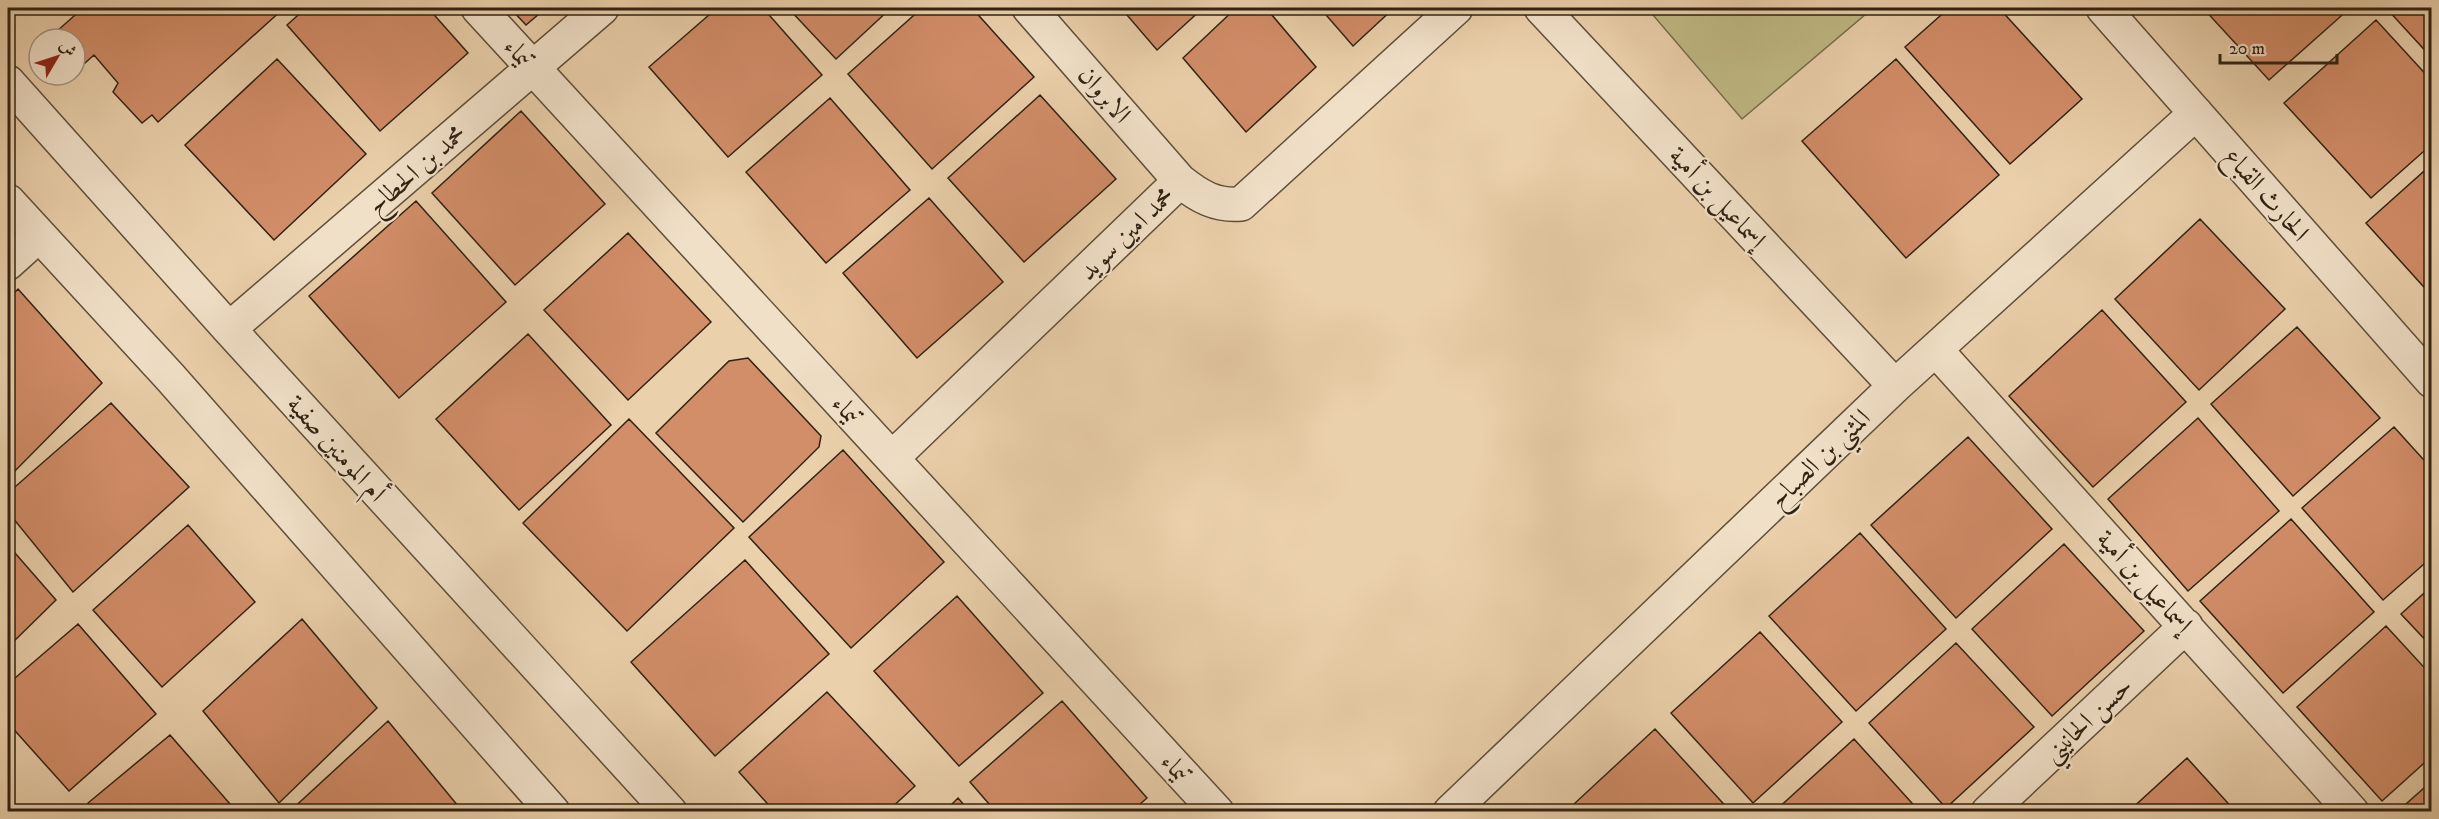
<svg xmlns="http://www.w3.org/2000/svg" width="2439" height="819" viewBox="0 0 2439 819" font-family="'IM FELL DW Pica',Amiri,serif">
<rect width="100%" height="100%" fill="#ead0ab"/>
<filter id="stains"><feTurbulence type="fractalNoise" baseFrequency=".00333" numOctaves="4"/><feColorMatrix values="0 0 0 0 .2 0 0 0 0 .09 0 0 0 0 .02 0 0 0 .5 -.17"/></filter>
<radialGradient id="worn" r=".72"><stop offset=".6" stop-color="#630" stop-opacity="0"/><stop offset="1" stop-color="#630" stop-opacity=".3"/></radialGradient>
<path fill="#bfb984" stroke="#786e4c" stroke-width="1.5" d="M1647 8H1873L1742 119Z"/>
<path fill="#d28d69" stroke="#302213" stroke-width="1.5" d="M83 8H284L158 122 152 115 142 123 113 92 118 83 94 55 85 63 75 52V39H63L56 32Z
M306 8H428L468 53 380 131 287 25Z
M510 8H546L526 25Z
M717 8H763L822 75 728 157 649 67Z
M788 8H891L836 59Z
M922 8H972L1034 77 932 169 848 74Z
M1121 8H1203L1157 50Z
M1236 8H1266L1316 67 1246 132 1183 58Z
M1320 8H1394L1353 46Z
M1949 8H1999L2082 99 2010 164 1905 47Z
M2203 8H2350L2269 80Z
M2389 8H2432V58L2387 9Z
M2376 20 2432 81V144L2371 198 2284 103Z
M277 59 366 154 274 240 185 145Z
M1896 59 1999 175 1906 258 1802 141Z
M1040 95 1116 179 1024 262 948 178Z
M830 98 910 190 826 263 746 172Z
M521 111 605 204 515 285 432 193Z
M2432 164V296L2366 223Z
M929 198 1003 282 917 358 843 273Z
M416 201 506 302 399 398 309 296Z
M2200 219 2285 309 2199 390 2115 299Z
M628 233 711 322 628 400 544 310Z
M18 289 102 383 8 478V299Z
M2102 310 2186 402 2093 487 2009 396Z
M2297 327 2380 418 2293 496 2211 404Z
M528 334 611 425 519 510 436 419Z
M748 358 821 436 819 447 743 522 656 433 729 361Z
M111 403 189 487 73 592 8 512V493Z
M2198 418 2279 511 2188 591 2108 499Z
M629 419 734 528 627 631 523 523Z
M2394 427 2432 469V557L2383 600 2302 508Z
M1968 437 2052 529 1956 618 1871 525Z
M843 450 944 562 851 648 749 537Z
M2291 519 2374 612 2283 693 2200 601Z
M188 525 255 602 162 687 93 610Z
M1860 533 1946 629 1856 711 1769 616Z
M2064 544 2144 631 2052 716 1972 629Z
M8 545 56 600 8 647Z
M745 560 829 654 715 756 631 662Z
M2432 586V647L2401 614Z
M957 596 1043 693 959 766 874 671Z
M302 619 377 708 279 803 203 711Z
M78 624 156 714 69 791 8 723V684Z
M2386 626 2432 676V756L2382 801 2297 707Z
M1760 632 1842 722 1753 803 1671 713Z
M1956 643 2034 727 1946 808 1869 723Z
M827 692 915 786 887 812H775L739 772Z
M1062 701 1147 798 1131 812H996L970 782Z
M388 721 463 812H289Z
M1655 729 1731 812H1581L1574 804Z
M170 735 237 812H95L88 803Z
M1854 739 1920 812H1774Z
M2187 758 2236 812H2128Z
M2432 781V812H2399L2398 811Z
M958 798 970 812H944Z"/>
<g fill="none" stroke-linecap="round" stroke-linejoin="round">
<defs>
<path id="street" d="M478 8 1217 812
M1029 8 1180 181
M1541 8 1895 386
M2103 8 2432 381
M8 82 229 329 670 812
M8 201 170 377 553 812
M8 263 38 236
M229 329 602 8
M1936 350 2352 812
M892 458 1180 181C1200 197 1216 206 1241 204L1456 8
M1450 812 1895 386 2196 113
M1988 812 2186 626"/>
</defs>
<use href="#street" stroke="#5e4e39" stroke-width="36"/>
<use href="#street" stroke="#f1e0c8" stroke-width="33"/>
</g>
<g text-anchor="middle" stroke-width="4.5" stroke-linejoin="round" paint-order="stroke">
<g font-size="26" fill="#302213" stroke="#f1e0c8">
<text transform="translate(519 52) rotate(47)" y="9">تيماء</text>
<text transform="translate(1105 94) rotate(49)" y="9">الابروان</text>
<text transform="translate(416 169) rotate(-41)" y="9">محمد بن الحطاح</text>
<text transform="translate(2267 194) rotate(49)" y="9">الحارث القباع</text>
<text transform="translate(1718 197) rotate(47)" y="9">إسماعيل بن أمية</text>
<text transform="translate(1126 233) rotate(-44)" y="9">محمد امين سويد</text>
<text transform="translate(847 409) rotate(47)" y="9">تيماء</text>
<text transform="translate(337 448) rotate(48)" y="9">أم المومنين صفية</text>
<text transform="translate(1819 458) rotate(-44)" y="9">المثني بن الصباح</text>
<text transform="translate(2145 581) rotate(48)" y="9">إسماعيل بن أمية</text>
<text transform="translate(2087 719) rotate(-43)" y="9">حسن الحانيني</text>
<text transform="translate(1176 767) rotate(47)" y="9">تيماء</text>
</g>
</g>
<rect width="2439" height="819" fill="none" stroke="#ead0ab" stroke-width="30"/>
<rect x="9" y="9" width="2421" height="801" fill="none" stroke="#302213" stroke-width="3"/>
<rect x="15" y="15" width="2409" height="789" fill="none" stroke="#302213" stroke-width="1.5"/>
<g transform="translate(57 57) rotate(51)"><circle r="28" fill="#f1e0c8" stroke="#a49480" stroke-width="1.5"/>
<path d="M0-4.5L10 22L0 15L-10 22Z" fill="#8f2418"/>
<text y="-9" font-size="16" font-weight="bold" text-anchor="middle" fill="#302213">ش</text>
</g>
<path d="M2220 54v9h117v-9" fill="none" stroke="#302213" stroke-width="3"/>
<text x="2229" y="54" font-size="18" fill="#302213" stroke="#f1e0c8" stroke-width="4.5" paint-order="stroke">20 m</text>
<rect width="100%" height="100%" filter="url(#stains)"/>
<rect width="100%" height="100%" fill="url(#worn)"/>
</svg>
